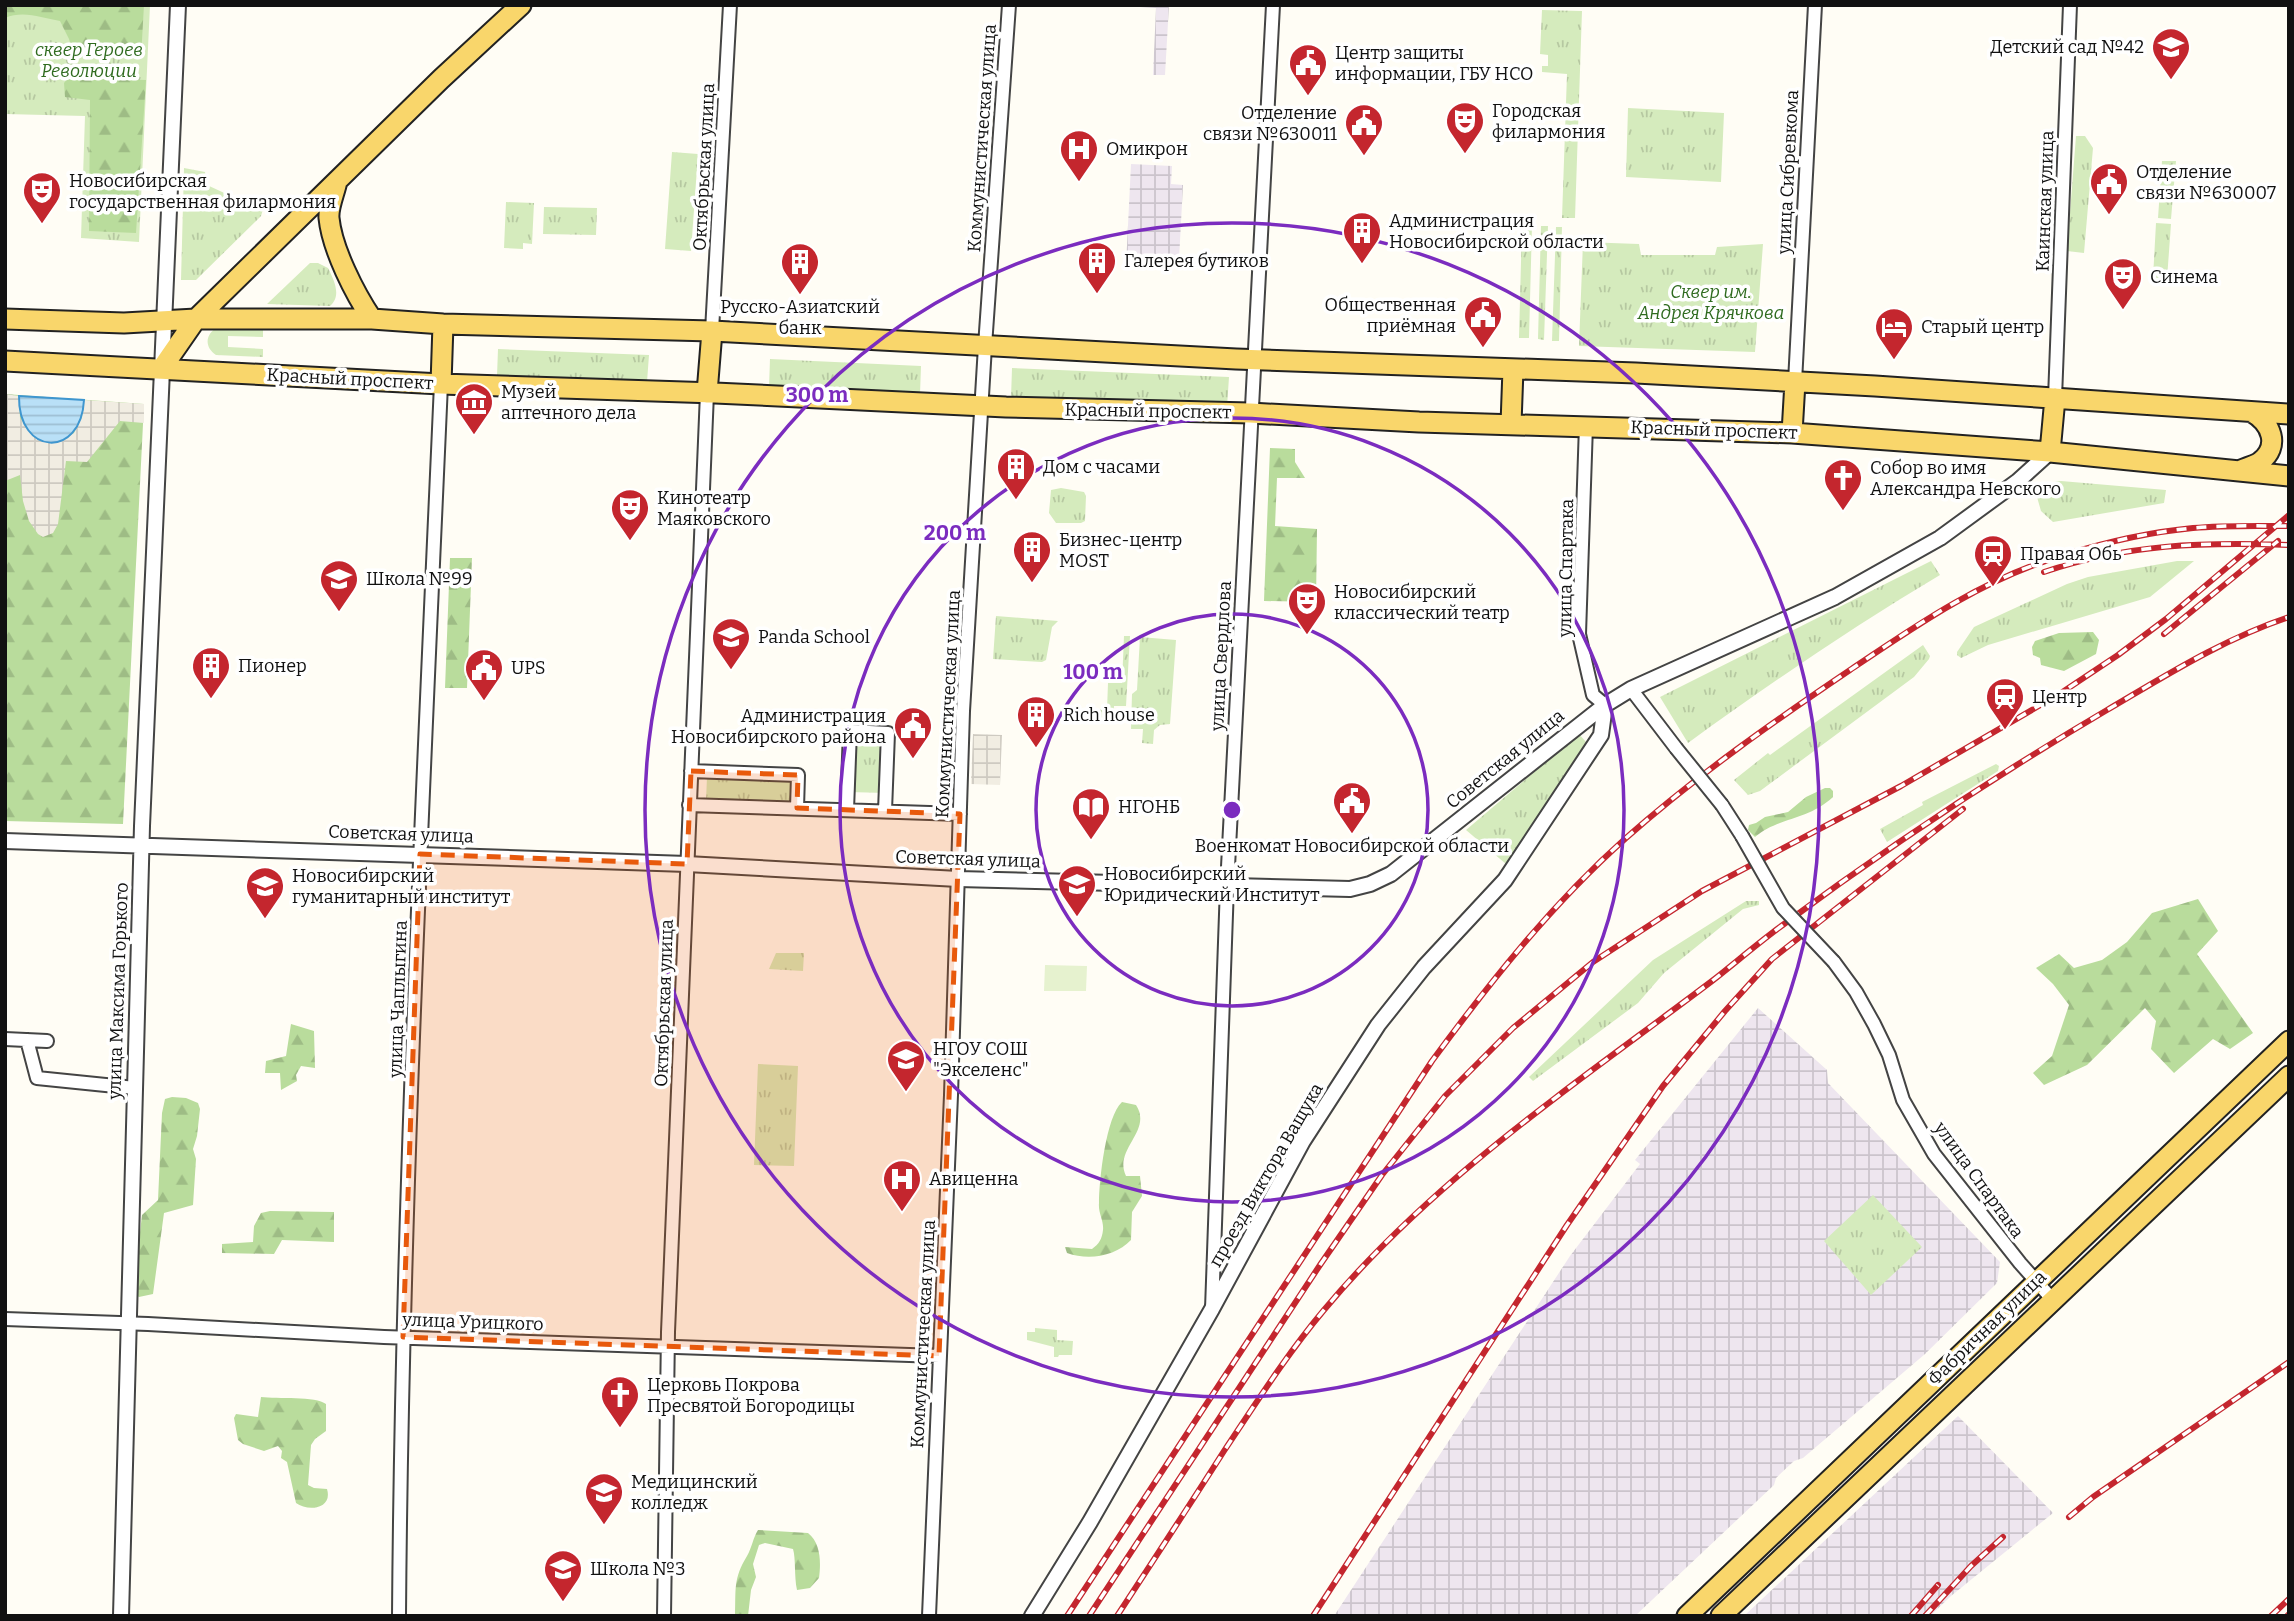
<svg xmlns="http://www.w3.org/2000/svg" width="2294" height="1621" viewBox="0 0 2294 1621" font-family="Bitter,serif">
<defs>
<pattern id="industrial-grid" width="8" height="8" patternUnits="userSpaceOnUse" patternTransform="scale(1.75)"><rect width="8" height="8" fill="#eee6ef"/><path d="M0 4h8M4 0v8" fill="none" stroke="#cbc4cc"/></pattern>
<pattern id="grass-tufts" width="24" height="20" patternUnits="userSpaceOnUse" patternTransform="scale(1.75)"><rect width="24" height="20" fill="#d5ebbd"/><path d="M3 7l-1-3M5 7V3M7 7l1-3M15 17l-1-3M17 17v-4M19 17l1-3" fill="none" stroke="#b6c8a1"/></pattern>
<pattern id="forest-firs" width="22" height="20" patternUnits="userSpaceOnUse" patternTransform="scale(1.75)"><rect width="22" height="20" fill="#b9dc9c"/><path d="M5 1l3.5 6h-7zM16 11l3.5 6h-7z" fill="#9ebc85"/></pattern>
<pattern id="plaza-grid" width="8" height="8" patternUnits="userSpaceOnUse" patternTransform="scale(1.75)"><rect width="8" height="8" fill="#f1ede2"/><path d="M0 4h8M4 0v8" fill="none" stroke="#cecac1"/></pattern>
<pattern id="water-rules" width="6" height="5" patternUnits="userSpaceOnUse" patternTransform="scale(1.75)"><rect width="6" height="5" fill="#b9e0f7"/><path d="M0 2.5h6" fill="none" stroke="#9ebfd3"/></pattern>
</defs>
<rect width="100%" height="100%" fill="#fffdf5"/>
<path fill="url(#industrial-grid)" d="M1107 5H1169L1165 75H1153L1156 8Z
M1131 164 1172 166 1171 184 1183 185 1179 260 1196 261V270L1126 266Z
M1758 1008 1827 1070 1828 1083 2000 1262 1997 1283 1925 1354 1803 1458 1794 1461 1776 1478 1774 1485 1635 1616H1334L1570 1256 1640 1164 1635 1160Z
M1958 1416 2053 1513 1951 1596 1930 1616H1744Z"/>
<path fill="url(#grass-tufts)" d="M5 5H150L139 242 81 238 85 116 5 114Z
M1542 10 1582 11 1575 218H1562L1567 74 1542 72V66H1548V55L1540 54Z
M1628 108 1724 113 1721 182 1626 177Z
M2076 136H2085L2093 148 2084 253 2067 251Z
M672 152 698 154 691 251 665 249Z
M2162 161H2176L2171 219 2158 218Z
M184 168 205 172 207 185 246 203 256 197 263 200 264 206 261 216 196 280H181Z
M506 202 534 203 532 244 523 243V249L504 248Z
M544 207 597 208 596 235 543 234Z
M2156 223 2171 224 2167 279 2153 278Z
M1522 224 1532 225 1529 338H1519Z
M1541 226H1548L1544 340 1538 339Z
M1556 227H1562L1559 341H1552Z
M1583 242 1639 244 1641 255H1715L1717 247 1763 244 1755 352 1579 346Z
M310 263H318L328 268C334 280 342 296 330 306L267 304Z
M218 327 263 329V337L228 336V347L263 349V357L216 355C204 347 205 334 218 327Z
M498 349 649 355 647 382 497 376Z
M770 359 921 366 920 394 769 388Z
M1012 368 1229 377 1227 407 1011 398Z
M2061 481 2166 490 2164 503 2053 522 2041 511 2037 497C2043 485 2049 482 2061 481Z
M1061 488 1084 492 1086 496 1085 521 1081 523H1056L1049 513 1051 490Z
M1931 561 1940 575C1853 627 1770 683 1688 743L1660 697Z
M2177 561H2194L2150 597 1988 645 1961 658 1957 655V652L1974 627 2067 584 2088 577Z
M996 616 1058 621 1052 627 1046 660 1042 662 993 659Z
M1124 636H1130L1126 706H1114L1113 722 1081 721 1082 709 1107 710 1108 683H1122Z
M1140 637 1176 640 1170 724 1160 725 1154 730 1153 744 1142 743 1143 729H1131L1132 694 1137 690Z
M1923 645 1930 656 1929 659 1914 677 1760 791 1748 795 1734 780 1768 753 1770 755Z
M850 731 888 733 886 793 848 792Z
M1579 734 1586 742 1506 864 1466 830Z
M1996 764 1999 766 1998 771 1887 842 1880 829 1923 805 1922 802Z
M707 777 793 779 792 803 706 801Z
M1746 901H1759V905L1743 909 1664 973 1638 1003 1533 1081 1529 1077 1653 960Z
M776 953H804L803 971 769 969Z
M758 1064 798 1066 794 1166 754 1165Z
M1873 1195 1922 1247 1871 1295 1824 1241Z
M1035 1328 1057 1330V1340L1073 1341 1072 1355H1059L1058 1357H1054V1347L1027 1340V1332H1035Z"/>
<path fill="url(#forest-firs)" d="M5 5H144L141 58 74 57 69 39 60 21C41 18 24 10 5 18Z
M68 78 146 80 136 233 89 231 90 100 65 97 64 83Z
M5 394 144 404 123 824 5 821Z
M1270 448 1295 449V462L1305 478H1277L1275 526 1317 529 1316 602 1264 601Z
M450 558H472L467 688H445Z
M2093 632 2099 640 2096 654 2064 671 2041 665 2040 658 2033 655 2032 647 2035 641 2059 633Z
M1825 788H1830L1833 791V797C1807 821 1778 817 1755 837L1748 830 1749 825 1756 823 1765 817 1788 812 1806 797Z
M2198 899 2218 931 2197 954 2253 1033 2230 1049 2213 1039 2174 1073 2151 1049 2156 1021 2145 1008 2087 1065 2044 1085 2033 1073 2052 1056 2069 1005 2053 984 2036 968 2059 954 2074 968 2102 960 2127 942 2152 913Z
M291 1024 314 1031 315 1068 301 1066 296 1075 297 1081 281 1090 280 1073H265L266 1061 286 1056Z
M172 1097 186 1098 198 1103 200 1109 197 1136 193 1149 196 1159 193 1205 164 1213 153 1294 139 1297 133 1293 142 1215 158 1200 162 1113 165 1099Z
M1122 1102 1136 1105C1153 1131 1113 1149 1126 1176H1140L1142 1196 1132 1212 1131 1240C1116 1256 1089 1261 1067 1253L1065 1247 1092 1249C1099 1244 1102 1239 1103 1230 1104 1221 1098 1213 1099 1203 1099 1181 1106 1116 1122 1102Z
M270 1211 334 1212V1242L282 1240 274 1254 222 1253V1244L253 1242 254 1226 261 1213Z
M261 1397C277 1399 316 1396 326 1404V1431L315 1439 311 1445 308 1485 314 1488 327 1489C333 1509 308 1512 296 1503L287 1462 281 1458 282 1451 278 1446 264 1451 243 1444 238 1440 234 1418 236 1414 258 1417Z
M758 1530 808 1533C821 1543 821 1563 819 1578L810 1588 797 1590C794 1576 796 1559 793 1549L765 1543 759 1545 753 1564 756 1577 751 1590 748 1616H735C736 1589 733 1579 747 1556 752 1547 753 1538 758 1530Z"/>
<path fill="#e6f2cf" d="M1045 965 1087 966 1086 991H1044Z"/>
<path fill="url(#plaza-grid)" d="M5 394 19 396 20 418 34 437 50 441 65 439 74 433 82 417 84 400 144 404V423L120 421 87 462 66 461 58 524 53 533 43 537 38 534 29 521 23 501 20 475 5 481V461L7 459 5 456Z
M973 734 1002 735 1000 785 971 784Z"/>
<path fill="url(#water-rules)" stroke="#3f96cf" stroke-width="2" d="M19 396 84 400C81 459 18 456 19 396Z"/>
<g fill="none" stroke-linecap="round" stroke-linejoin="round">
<defs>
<path id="minor" d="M712 331 730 5
M1795 382 1815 5
M2055 398 2070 5
M1586 425 1579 634 1593 695 1605 705
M1631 689 1676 748
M691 771 798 775 797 808
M689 805 960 814
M1722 805 1742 836
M847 810 850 731 888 733 885 811
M1834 962 1856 992 1874 1024 1889 1055 1903 1100 1934 1154 2020 1263 2052 1299
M5 1039 47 1041
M27 1040 37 1078 135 1088
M1212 1309 1227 886 1273 5
M5 1319 148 1324 384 1337 939 1356
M399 1616C402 1205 423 794 441 384
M664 1616 668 1332 707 393
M929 1616 951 1095 963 711 985 346 1009 5"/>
<path id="tertiary" d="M5 841 687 864 958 879 1350 889 1370 884 1391 874 1605 705 1631 689 1835 597 1940 538 2018 481 2050 452
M121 1616 142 826 178 5
M1032 1616 1090 1522 1212 1309 1303 1141 1378 1025 1424 967 1505 880 1601 735 1605 705"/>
<path id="primary" d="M337 181C335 192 328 207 329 218 332 249 355 294 372 319
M5 319 124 323 196 319H372L443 324 712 331 1236 359 1636 373 1875 386 2289 414
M5 361 441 384 715 393 1006 407 1250 413 1419 422 1792 433 2050 452 2289 476
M162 368 196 319 441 79 521 5
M441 384 443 324
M707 393 712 331
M1511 424 1513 369
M1792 433 1795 382
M2050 452 2055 398
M2239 471C2245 468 2254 466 2260 462 2281 446 2271 423 2252 412
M1687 1616 2289 1041
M1721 1616 2289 1076"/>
</defs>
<use href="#minor" stroke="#444" stroke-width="16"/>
<use href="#tertiary" stroke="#444" stroke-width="18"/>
<use href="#primary" stroke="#222" stroke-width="23"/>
<use href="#minor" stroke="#fff" stroke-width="12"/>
<use href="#tertiary" stroke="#fff" stroke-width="14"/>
<use href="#primary" stroke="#f9d66b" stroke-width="19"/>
<defs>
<path id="rail" d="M2044 572C2127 544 2202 542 2289 545
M2164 634 2278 541
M2069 1517 2093 1497 2289 1362
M1067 1616 1432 1061C1490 982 1552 904 1626 838 1696 776 1773 722 1850 670 1918 624 1985 578 2064 555 2106 542 2150 532 2193 528 2225 525 2257 526 2289 526
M1089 1616 1320 1265 1382 1175 1445 1096 1513 1028 1593 962 1702 891 1901 786 2061 693 2118 655 2166 619 2289 515
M1117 1616C1153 1561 1189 1506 1224 1451 1256 1403 1287 1354 1324 1310 1434 1178 1577 1083 1712 981 1735 963 1757 944 1780 927 1885 849 1995 776 2107 710 2165 676 2225 638 2289 617
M1313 1616 1567 1225 1663 1086 1725 1011 1772 959 1963 809
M1911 1616 1938 1585
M1925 1616 1971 1566 2003 1537
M2271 1616 2289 1599
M2287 1616 2289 1614"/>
</defs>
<use href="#rail" stroke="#c4262e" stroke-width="6"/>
<use href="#rail" stroke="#fff" stroke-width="3.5" stroke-dasharray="10" stroke-linecap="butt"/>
<defs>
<path id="minor-bridge" d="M1676 748 1722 805
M1742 836 1783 908 1834 962"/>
</defs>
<use href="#minor-bridge" stroke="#444" stroke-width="16" stroke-linecap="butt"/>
<use href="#minor-bridge" stroke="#fff" stroke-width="12"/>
</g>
<path fill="#e8590c" fill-opacity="0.2" stroke="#e8590c" stroke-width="5" stroke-dasharray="14 9" stroke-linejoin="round" d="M691 771 798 775 797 808 960 814 939 1356 403 1337 420 854 687 864Z"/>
<g fill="none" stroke="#7b2cbf" stroke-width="3.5">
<circle cx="1232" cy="810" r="196"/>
<circle cx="1232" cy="810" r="392"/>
<circle cx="1232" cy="810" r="587"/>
</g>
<defs>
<symbol id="school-pin" viewBox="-11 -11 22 30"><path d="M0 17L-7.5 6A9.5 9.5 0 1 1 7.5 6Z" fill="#c4262e" stroke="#fff"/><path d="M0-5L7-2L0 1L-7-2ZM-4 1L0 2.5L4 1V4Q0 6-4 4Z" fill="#fff"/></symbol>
<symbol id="civic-pin" viewBox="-11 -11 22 30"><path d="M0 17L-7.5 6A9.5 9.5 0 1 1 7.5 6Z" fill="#c4262e" stroke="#fff"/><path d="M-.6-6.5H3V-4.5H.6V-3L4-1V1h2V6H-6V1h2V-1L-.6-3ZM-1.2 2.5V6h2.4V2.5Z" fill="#fff"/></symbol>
<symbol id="theatre-pin" viewBox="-11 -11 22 30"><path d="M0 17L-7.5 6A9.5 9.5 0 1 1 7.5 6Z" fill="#c4262e" stroke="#fff"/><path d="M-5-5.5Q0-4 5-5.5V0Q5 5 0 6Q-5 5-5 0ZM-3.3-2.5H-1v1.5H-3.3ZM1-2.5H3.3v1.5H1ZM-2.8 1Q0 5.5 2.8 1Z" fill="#fff"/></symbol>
<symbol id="hospital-pin" viewBox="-11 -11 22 30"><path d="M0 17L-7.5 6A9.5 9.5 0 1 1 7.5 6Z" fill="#c4262e" stroke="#fff"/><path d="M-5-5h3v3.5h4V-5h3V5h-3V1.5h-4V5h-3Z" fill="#fff"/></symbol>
<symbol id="building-pin" viewBox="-11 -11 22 30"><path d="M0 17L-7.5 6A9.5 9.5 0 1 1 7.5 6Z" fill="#c4262e" stroke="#fff"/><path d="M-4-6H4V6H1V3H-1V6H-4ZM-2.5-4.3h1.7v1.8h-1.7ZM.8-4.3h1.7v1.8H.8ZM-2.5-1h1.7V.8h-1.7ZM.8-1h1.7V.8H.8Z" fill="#fff"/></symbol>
<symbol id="hotel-pin" viewBox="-11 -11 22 30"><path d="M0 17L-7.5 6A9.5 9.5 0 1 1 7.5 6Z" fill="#c4262e" stroke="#fff"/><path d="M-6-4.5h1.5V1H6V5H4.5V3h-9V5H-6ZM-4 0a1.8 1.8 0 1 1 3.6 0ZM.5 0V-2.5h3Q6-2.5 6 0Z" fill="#fff"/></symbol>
<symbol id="museum-pin" viewBox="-11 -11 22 30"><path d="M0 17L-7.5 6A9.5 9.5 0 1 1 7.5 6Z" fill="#c4262e" stroke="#fff"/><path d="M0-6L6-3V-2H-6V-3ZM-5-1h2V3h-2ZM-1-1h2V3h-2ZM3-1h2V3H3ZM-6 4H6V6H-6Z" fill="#fff"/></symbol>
<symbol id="church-pin" viewBox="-11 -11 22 30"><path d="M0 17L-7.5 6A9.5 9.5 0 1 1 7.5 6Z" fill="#c4262e" stroke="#fff"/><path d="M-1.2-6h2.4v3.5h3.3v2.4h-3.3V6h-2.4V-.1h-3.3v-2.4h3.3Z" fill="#fff"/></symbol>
<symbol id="station-pin" viewBox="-11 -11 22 30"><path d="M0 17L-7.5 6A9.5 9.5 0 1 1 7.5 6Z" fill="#c4262e" stroke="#fff"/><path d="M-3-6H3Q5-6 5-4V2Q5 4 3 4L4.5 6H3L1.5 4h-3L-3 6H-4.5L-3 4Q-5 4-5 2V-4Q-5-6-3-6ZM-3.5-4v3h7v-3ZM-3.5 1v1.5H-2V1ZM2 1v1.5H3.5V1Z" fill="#fff"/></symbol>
<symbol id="library-pin" viewBox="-11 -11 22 30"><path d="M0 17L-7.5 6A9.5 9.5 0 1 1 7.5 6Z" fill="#c4262e" stroke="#fff"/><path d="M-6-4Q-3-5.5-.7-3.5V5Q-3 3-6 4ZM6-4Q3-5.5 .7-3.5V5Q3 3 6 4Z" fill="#fff"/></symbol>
<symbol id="university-pin" viewBox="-11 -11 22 30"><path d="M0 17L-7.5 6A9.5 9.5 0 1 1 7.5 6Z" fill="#c4262e" stroke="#fff"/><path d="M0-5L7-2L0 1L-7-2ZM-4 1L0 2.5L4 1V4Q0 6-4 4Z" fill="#fff"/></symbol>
</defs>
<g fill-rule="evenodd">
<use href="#school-pin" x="2149" y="25" width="44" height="60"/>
<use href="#civic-pin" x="1286" y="41" width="44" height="60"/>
<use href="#theatre-pin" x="1443" y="99" width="44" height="60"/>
<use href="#civic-pin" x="1342" y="101" width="44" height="60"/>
<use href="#hospital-pin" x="1057" y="127" width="44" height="60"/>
<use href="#civic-pin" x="2087" y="160" width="44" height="60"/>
<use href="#theatre-pin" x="20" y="169" width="44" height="60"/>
<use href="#building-pin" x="1340" y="209" width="44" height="60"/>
<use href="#building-pin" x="1075" y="239" width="44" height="60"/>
<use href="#building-pin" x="778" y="240" width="44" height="60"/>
<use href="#theatre-pin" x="2101" y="255" width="44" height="60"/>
<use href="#civic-pin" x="1461" y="293" width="44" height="60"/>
<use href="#hotel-pin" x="1872" y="305" width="44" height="60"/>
<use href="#museum-pin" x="452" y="380" width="44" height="60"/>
<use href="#building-pin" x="994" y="445" width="44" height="60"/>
<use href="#church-pin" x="1821" y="456" width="44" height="60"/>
<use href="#theatre-pin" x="608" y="486" width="44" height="60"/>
<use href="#building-pin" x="1010" y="528" width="44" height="60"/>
<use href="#station-pin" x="1971" y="532" width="44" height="60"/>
<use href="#school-pin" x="317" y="557" width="44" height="60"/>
<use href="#theatre-pin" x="1285" y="580" width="44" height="60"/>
<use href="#school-pin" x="709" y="615" width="44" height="60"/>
<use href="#building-pin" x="189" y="644" width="44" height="60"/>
<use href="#civic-pin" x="462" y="646" width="44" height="60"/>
<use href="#station-pin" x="1983" y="675" width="44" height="60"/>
<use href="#building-pin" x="1014" y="693" width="44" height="60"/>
<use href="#civic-pin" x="891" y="704" width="44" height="60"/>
<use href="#civic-pin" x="1330" y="779" width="44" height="60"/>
<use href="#library-pin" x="1069" y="785" width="44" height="60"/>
<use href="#university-pin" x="1055" y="862" width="44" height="60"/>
<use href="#university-pin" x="243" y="864" width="44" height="60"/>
<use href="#school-pin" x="884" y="1037" width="44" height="60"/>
<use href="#hospital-pin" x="880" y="1157" width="44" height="60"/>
<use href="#church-pin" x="598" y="1373" width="44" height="60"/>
<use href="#university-pin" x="582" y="1470" width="44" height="60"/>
<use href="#school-pin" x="541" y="1547" width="44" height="60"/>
</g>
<g text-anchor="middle" stroke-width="7" stroke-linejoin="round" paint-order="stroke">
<g font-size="18" fill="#111" stroke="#fff" text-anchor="start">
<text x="2144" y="53" text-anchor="end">Детский сад №42</text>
<text x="1335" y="59">Центр защиты<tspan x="1335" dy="21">информации, ГБУ НСО</tspan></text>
<text x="1492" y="117">Городская<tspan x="1492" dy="21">филармония</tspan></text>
<text x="1337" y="119" text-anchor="end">Отделение<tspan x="1337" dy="21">связи №630011</tspan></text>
<text x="1106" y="155">Омикрон</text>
<text x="2136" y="178">Отделение<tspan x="2136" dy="21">связи №630007</tspan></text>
<text x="69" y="187">Новосибирская<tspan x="69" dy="21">государственная филармония</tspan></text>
<text x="1389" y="227">Администрация<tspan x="1389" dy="21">Новосибирской области</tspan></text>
<text x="1124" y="267">Галерея бутиков</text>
<text x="2150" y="283">Синема</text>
<text x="1456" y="311" text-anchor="end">Общественная<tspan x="1456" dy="21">приёмная</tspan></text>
<text x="800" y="313" text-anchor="middle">Русско-Азиатский<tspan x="800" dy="21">банк</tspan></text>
<text x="1921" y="333">Старый центр</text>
<text x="501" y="398">Музей<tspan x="501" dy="21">аптечного дела</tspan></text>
<text x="1043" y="473">Дом с часами</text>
<text x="1870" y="474">Собор во имя<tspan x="1870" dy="21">Александра Невского</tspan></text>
<text x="657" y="504">Кинотеатр<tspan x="657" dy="21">Маяковского</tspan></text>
<text x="1059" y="546">Бизнес-центр<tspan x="1059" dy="21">MOST</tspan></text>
<text x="2020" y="560">Правая Обь</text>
<text x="366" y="585">Школа №99</text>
<text x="1334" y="598">Новосибирский<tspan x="1334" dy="21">классический театр</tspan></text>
<text x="758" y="643">Panda School</text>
<text x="238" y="672">Пионер</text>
<text x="511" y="674">UPS</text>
<text x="2032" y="703">Центр</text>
<text x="1063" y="721">Rich house</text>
<text x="886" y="722" text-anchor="end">Администрация<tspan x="886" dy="21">Новосибирского района</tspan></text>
<text x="1118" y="813">НГОНБ</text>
<text x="1352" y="852" text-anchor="middle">Военкомат Новосибирской области</text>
<text x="1104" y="880">Новосибирский<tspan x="1104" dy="21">Юридический Институт</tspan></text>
<text x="292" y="882">Новосибирский<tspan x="292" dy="21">гуманитарный институт</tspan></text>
<text x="933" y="1055">НГОУ СОШ<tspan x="933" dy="21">"Экселенс"</tspan></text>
<text x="929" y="1185">Авиценна</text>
<text x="647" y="1391">Церковь Покрова<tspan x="647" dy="21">Пресвятой Богородицы</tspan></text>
<text x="631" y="1488">Медицинский<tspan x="631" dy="21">колледж</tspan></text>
<text x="590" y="1575">Школа №3</text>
</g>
<g font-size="18" font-style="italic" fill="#2f6b1f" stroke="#fff">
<text x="89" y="56">сквер Героев<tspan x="89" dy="21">Революции</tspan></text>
<text x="1711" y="298">Сквер им.<tspan x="1711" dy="21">Андрея Крячкова</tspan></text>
</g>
<g font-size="18" fill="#111" stroke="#fff">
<text transform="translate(982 138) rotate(-86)" y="6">Коммунистическая улица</text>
<text transform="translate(704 167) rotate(-87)" y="6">Октябрьская улица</text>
<text transform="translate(1788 172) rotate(-87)" y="6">улица Сибревкома</text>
<text transform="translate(2045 201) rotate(-88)" y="6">Каинская улица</text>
<text transform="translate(350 379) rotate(3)" y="6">Красный проспект</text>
<text transform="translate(1148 411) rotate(1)" y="6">Красный проспект</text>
<text transform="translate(1714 430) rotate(2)" y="6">Красный проспект</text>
<text transform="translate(1566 568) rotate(-89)" y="6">улица Спартака</text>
<text transform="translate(1221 656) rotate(-87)" y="6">улица Свердлова</text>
<text transform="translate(948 704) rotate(-87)" y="6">Коммунистическая улица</text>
<text transform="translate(1505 759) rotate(-39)" y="6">Советская улица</text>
<text transform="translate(401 834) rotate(2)" y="6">Советская улица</text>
<text transform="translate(968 859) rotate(2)" y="6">Советская улица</text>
<text transform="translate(118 991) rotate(-88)" y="6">улица Максима Горького</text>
<text transform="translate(398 999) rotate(-88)" y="6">улица Чаплыгина</text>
<text transform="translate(664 1003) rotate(-88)" y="6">Октябрьская улица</text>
<text transform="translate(1266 1175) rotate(-60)" y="6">проезд Виктора Ващука</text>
<text transform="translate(1979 1180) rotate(54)" y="6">улица Спартака</text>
<text transform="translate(473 1322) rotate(2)" y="6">улица Урицкого</text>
<text transform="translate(1987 1328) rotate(-44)" y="6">Фабричная улица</text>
<text transform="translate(923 1334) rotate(-87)" y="6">Коммунистическая улица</text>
</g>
</g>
<circle cx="1232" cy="810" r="10" fill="#7b2cbf" stroke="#fff" stroke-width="3.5"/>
<g font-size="21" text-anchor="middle" font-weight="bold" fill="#7b2cbf" stroke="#fff" stroke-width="7" stroke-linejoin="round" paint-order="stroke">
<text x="817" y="402">300 m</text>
<text x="955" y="540">200 m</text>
<text x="1093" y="679">100 m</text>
</g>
<rect width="2294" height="1621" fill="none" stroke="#111111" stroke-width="14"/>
</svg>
